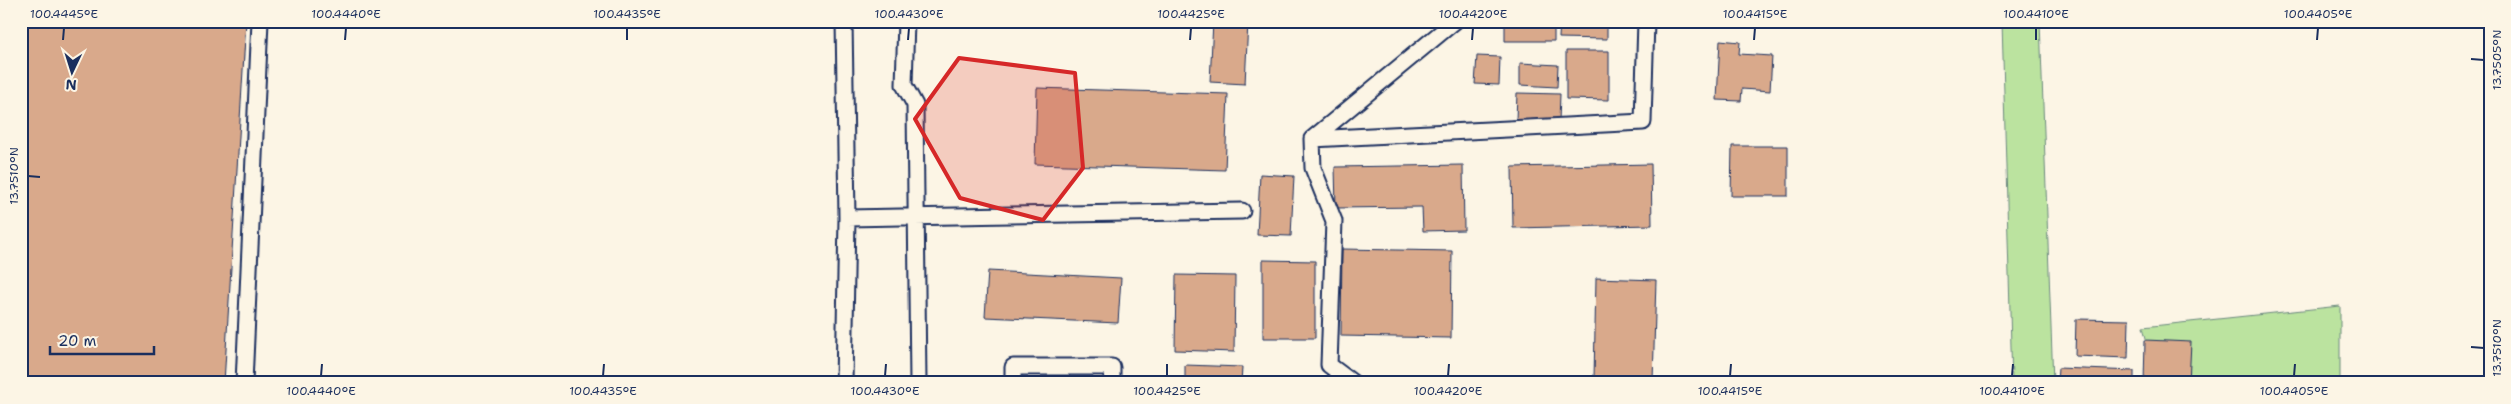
<svg xmlns="http://www.w3.org/2000/svg" width="2511" height="404" viewBox="0 0 2511 404" font-family="'Shantell Sans',sans-serif">
<rect width="100%" height="100%" fill="#fcf5e5"/>
<filter id="ink" filterUnits="userSpaceOnUse"><feTurbulence type="fractalNoise" baseFrequency=".02" numOctaves="2"/><feDisplacementMap in="SourceGraphic" scale="10" xChannelSelector="R" yChannelSelector="G"/><feConvolveMatrix kernelMatrix="1 2 1 2 8 2 1 2 1" color-interpolation-filters="sRGB"/></filter>
<g filter="url(#ink)">
<path fill="#bbe39f" stroke="#6b897e" d="M2002 21H2040L2053 383H2012Z
M2340 306V383H2158L2143 327Z"/>
<path fill="#d9a98b" stroke="#1b2f5e" d="M21 21H246L224 383H21Z
M1213 21H1248L1245 84 1210 82Z
M1505 21H1554V41H1505Z
M1560 21H1607V39L1559 38Z
M1720 40 1740 42 1739 54 1772 56 1770 91 1742 89 1741 101 1717 100Z
M1566 51H1609V100L1566 99Z
M1477 56 1500 57 1499 85 1475 84Z
M1520 63 1558 65 1557 87 1520 85Z
M1037 88 1228 94 1225 170 1035 164Z
M1517 93 1560 94 1559 121 1516 120Z
M1732 146H1788V196H1731Z
M1651 164 1652 225 1513 228 1512 167Z
M1463 165 1464 230 1423 231 1422 207 1336 208 1335 167Z
M1260 174 1294 176 1291 236 1257 235Z
M1342 249 1452 251 1451 338 1341 336Z
M1263 260 1315 261V338H1263Z
M988 271 1121 278 1118 323 985 317Z
M1176 275 1235 276 1234 352 1175 350Z
M1596 278 1656 280 1653 381 1594 379Z
M2076 319 2129 320 2128 358 2075 356Z
M2145 340 2191 342 2189 383H2144Z
M1185 365 1242 367 1241 383H1185Z
M2058 368 2134 371V383H2057Z"/>
<g fill="none" stroke-linecap="round" stroke-linejoin="round">
<defs>
<path id="lane" d="M906 21 904 85 915 105 918 383
M1312 139 1643 122 1646 21
M1312 139 1313 168 1334 221 1329 365 1353 383
M1312 139 1455 21
M847 218 1242 211
M244 383 260 21
M844 383 847 218 844 21
M1013 383V367H1112V383"/>
</defs>
<use href="#lane" stroke="#1b2f5e" stroke-width="19"/>
<use href="#lane" stroke="#fcf5e5" stroke-width="15"/>
</g>
</g>
<path fill="#d62828" fill-opacity="0.2" stroke="#d62828" stroke-width="4" stroke-linejoin="round" d="M959 58 1075 73 1083 168 1043 220 960 198 915 119Z"/>
<path fill="none" stroke="#1b2f5e" stroke-width="2" d="M63 40 64 28M345 40 346 28M627 40V28M908 40 909 28M1190 40 1191 28M1472 40 1473 28M1754 40 1755 28M2036 40V28M2317 40 2318 28M2471 59 2484 60M28 176 40 177M2471 347 2484 348M321 376 322 364M603 376 604 364M885 376 886 364M1167 376V364M1448 376 1449 364M1730 376 1731 364M2012 376 2013 364M2294 376 2295 364"/>
<rect width="2511" height="404" fill="none" stroke="#fcf5e5" stroke-width="55"/>
<g transform="translate(72 72) rotate(184)" stroke="#fcf5e5" stroke-width="4" paint-order="stroke">
<path d="M0-4L9 19L0 12L-9 19Z" fill="#1b2f5e"/>
<text y="-8" font-size="14" font-weight="bold" text-anchor="middle" fill="#1b2f5e">N</text>
</g>
<path d="M50 346v8h104v-8" fill="none" stroke="#1b2f5e" stroke-width="2.5"/>
<text x="58" y="346" font-size="15" fill="#1b2f5e" stroke="#fcf5e5" stroke-width="4" paint-order="stroke">20 m</text>
<rect x="28" y="28" width="2456" height="348" fill="none" stroke="#1b2f5e" stroke-width="2"/>
<g font-size="12" text-anchor="middle" fill="#1b2f5e">
<text x="64" y="18">100.4445°E</text>
<text x="346" y="18">100.4440°E</text>
<text x="627" y="18">100.4435°E</text>
<text x="909" y="18">100.4430°E</text>
<text x="1191" y="18">100.4425°E</text>
<text x="1473" y="18">100.4420°E</text>
<text x="1755" y="18">100.4415°E</text>
<text x="2036" y="18">100.4410°E</text>
<text x="2318" y="18">100.4405°E</text>
<text transform="translate(2497 60) rotate(-90)" y="4">13.7505°N</text>
<text transform="translate(14 176) rotate(-90)" y="4">13.7510°N</text>
<text transform="translate(2497 348) rotate(-90)" y="4">13.7510°N</text>
<text x="321" y="395">100.4440°E</text>
<text x="603" y="395">100.4435°E</text>
<text x="885" y="395">100.4430°E</text>
<text x="1167" y="395">100.4425°E</text>
<text x="1448" y="395">100.4420°E</text>
<text x="1730" y="395">100.4415°E</text>
<text x="2012" y="395">100.4410°E</text>
<text x="2294" y="395">100.4405°E</text>
</g>
</svg>
